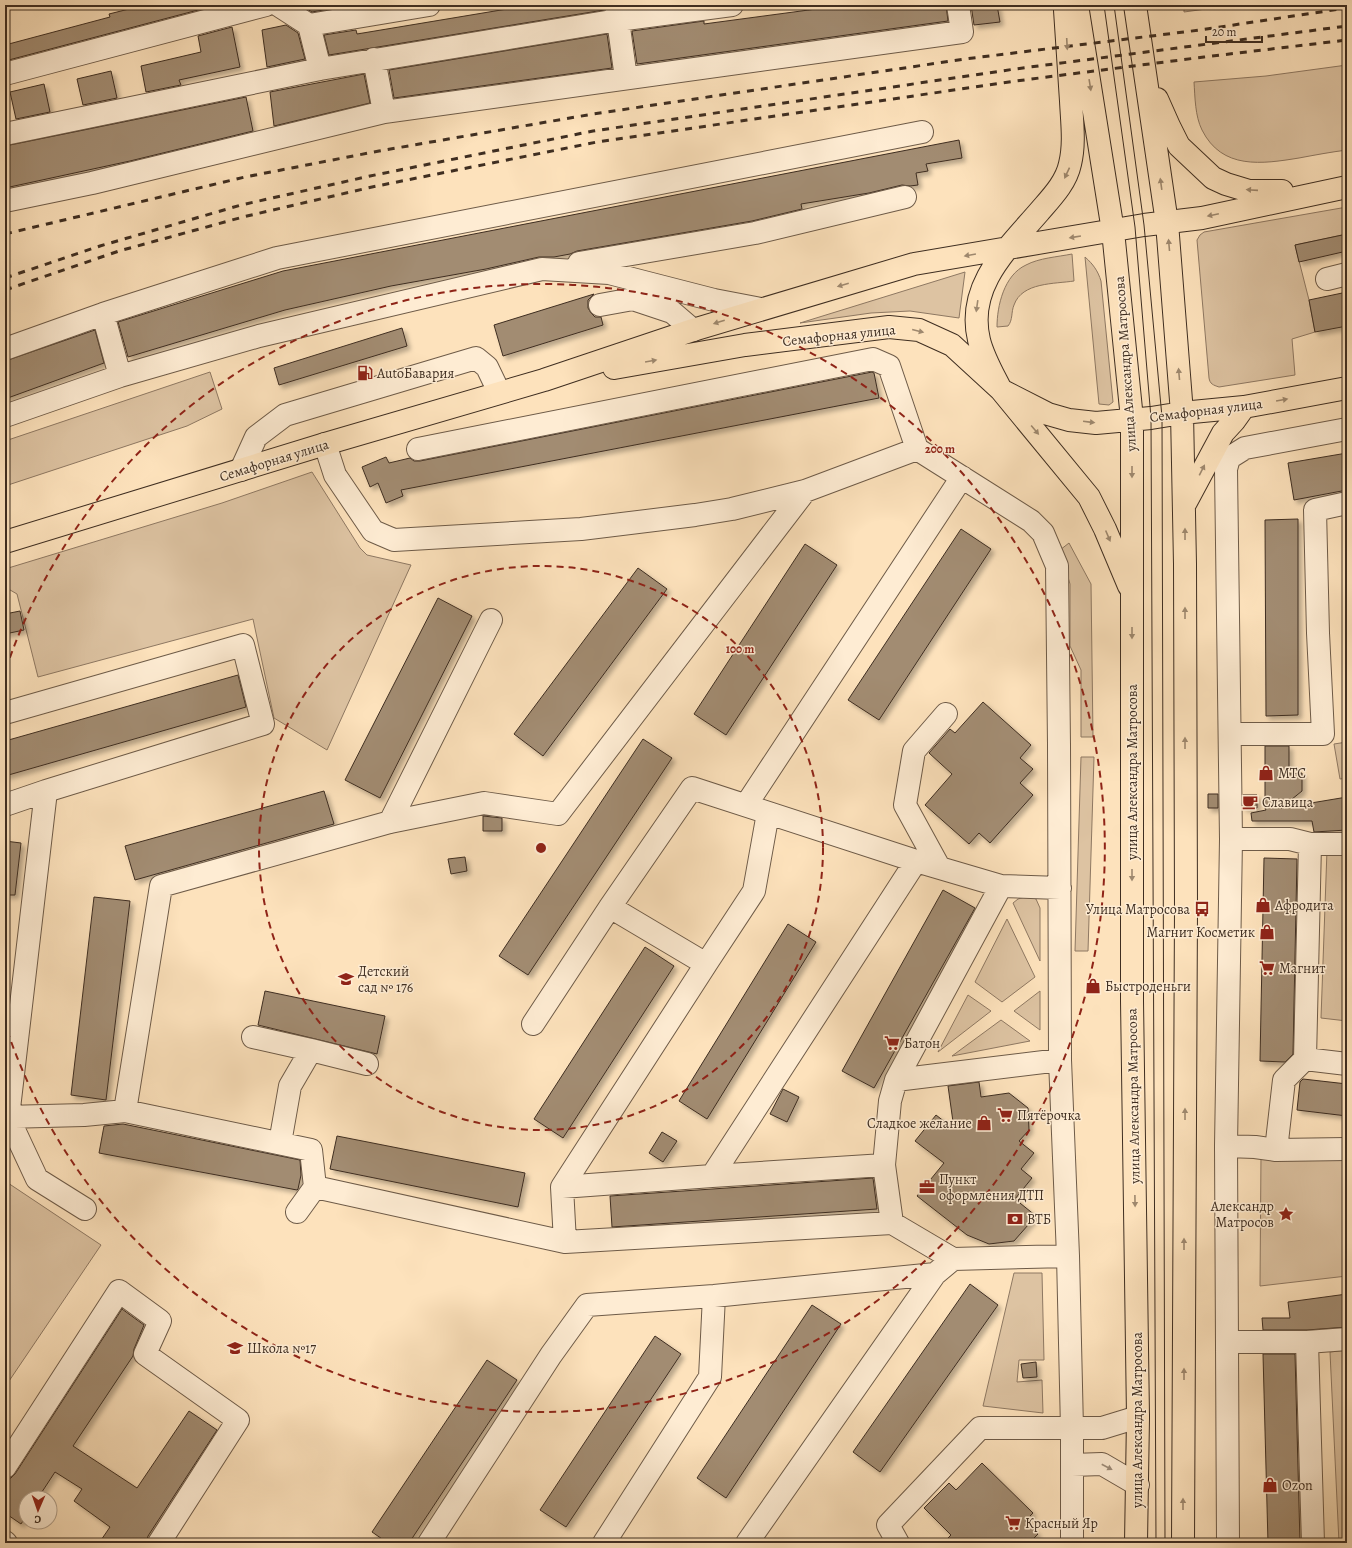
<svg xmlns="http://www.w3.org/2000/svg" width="1352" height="1548" viewBox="0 0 1352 1548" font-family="Alegreya,serif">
<defs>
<filter id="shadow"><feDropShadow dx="3.5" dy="3.5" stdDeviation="2" flood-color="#0004"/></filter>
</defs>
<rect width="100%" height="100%" fill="#fde2bc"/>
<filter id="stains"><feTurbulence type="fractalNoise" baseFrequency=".005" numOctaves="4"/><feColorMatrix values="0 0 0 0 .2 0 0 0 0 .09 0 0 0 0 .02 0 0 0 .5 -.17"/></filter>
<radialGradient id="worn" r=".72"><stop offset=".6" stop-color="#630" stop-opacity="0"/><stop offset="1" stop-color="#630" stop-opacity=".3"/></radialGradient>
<path fill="#ddc3a2" stroke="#8e7862" d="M1184 5H1235L1184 12Z
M1347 65V150C1331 152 1315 155 1299 158 1262 164 1222 170 1202 130 1195 116 1195 97 1194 82L1266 76Z
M1347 207V234L1295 245 1309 300 1315 332 1292 339 1295 375 1219 387C1213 385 1210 384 1209 378L1197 240 1200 235 1204 232Z
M1072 254 1074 281C1055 284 1022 282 1014 305 1011 312 1013 320 1008 326L997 327C997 306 1004 275 1026 265 1039 258 1057 257 1072 254Z
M1085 257C1093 264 1098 271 1101 281L1113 402 1109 405 1099 404Z
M965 272 959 318 910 311 871 313 800 323Z
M210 372 222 409 187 426 5 486V441Z
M312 472 360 548 367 555 411 565 327 750 274 718 253 619 38 677 17 594 5 587V569L222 503Z
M1069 543 1091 584 1093 737H1081V670L1070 646V584L1060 550Z
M1347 742V778L1340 779 1334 744Z
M1081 757H1094L1088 951H1075Z
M1327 850 1347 851V1021L1321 1018Z
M1028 896 1036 899 1040 908V961L1013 903 1018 899Z
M1007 919 1035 977 1002 1002 975 982Z
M1040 991V1030L1014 1011Z
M968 995 991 1011 938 1052Z
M1001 1020 1030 1041 952 1056Z
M1261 1155H1347V1276L1260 1286Z
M5 1181 101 1245 5 1387Z
M1014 1273H1042L1044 1360H1019L1017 1382 1042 1380 1043 1413 983 1406Z
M1347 1350V1543H1339L1330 1352Z"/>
<path fill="#a28c72" stroke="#3f2e21" filter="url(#shadow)" d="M145 5H217L5 61V45L110 17 109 14Z
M306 5H351L312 12 307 9Z
M531 5H604V10L329 55 324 35 356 30 357 34Z
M846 5H946L948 21 637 64 632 31 704 21V24Z
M971 5H997L1000 22 974 25Z
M286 25 298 33 305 59 267 67 262 30Z
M232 27 240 67 179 80 181 85 146 92 141 66 201 52 198 36Z
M607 34 612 68 394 98 389 70Z
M111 71 117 98 83 105 77 79Z
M364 74 370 103 274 126 270 92Z
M44 84 50 112 16 119 10 92Z
M246 97 253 131 130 161 5 188V146Z
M959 140 962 158 926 164 928 171 916 173 918 185 910 186 902 185 869 193 801 204 802 209 752 221 577 251 570 254 554 257H539L486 269 391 286 285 310 128 357 118 322 283 271Z
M1347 234V251L1299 262 1295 245Z
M1347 292V326L1315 332 1309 300Z
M594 294 588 300V308L591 313 595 317H601L603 325 503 356 494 325Z
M402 328 407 346 279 385 274 368Z
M95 330 104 363 5 399V361Z
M872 372 874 373 879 398 401 490 403 496 386 503 378 483 370 487 362 467 386 457 389 463 410 458 414 461H420Z
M1347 453V490L1294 500 1288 463Z
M1298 519V715L1266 716 1265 520Z
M961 529 991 549 879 720 848 700Z
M805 544 837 565 726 735 694 714Z
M638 568 667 589 543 756 514 734Z
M438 598 472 616 380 798 345 780Z
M20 611 24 630 5 634V614Z
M238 675 246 707 5 776V741Z
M983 702 1031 745 1020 758 1033 769 1020 783 1033 795 990 843 979 833 969 844 925 805 952 774 929 753 950 729 955 733Z
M643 739 672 758 528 975 499 956Z
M1265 746H1289V774L1302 773V791L1281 808 1347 797V830L1314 832 1312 821H1252L1251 813 1266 810 1265 808Z
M324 791 334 824 135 880 125 846Z
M1208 794H1218V808H1208Z
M1243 795H1257V808H1243Z
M483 816 502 818V831H483Z
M5 841 21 843 15 895H5Z
M465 857 467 871 451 874 448 859Z
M1264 858 1297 859 1293 1054 1285 1062 1260 1061Z
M943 890 975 908 874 1088 842 1071Z
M94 897 130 901 106 1100 71 1095Z
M788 924 816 942 707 1119 679 1101Z
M645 947 674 966 563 1138 534 1119Z
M265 991 385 1016 377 1054 258 1025Z
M1303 1079 1347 1084V1116L1297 1110 1300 1082Z
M979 1082 981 1097 1009 1093 1028 1108 1029 1130 1019 1141 1034 1153 1021 1169 1032 1178 1015 1199 1036 1216 1014 1241 989 1244 967 1235 917 1196 944 1163 915 1141 936 1115 954 1129 948 1086Z
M783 1089 799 1097 787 1122 770 1114Z
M123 1124 300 1160 301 1175 298 1189 297 1190 99 1153 104 1126Z
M662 1132 677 1141 663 1162 649 1153Z
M337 1136 525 1173 518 1207 330 1169Z
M873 1178 877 1209 612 1227 610 1196Z
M970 1284 998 1305 880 1472 853 1452Z
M1347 1294V1327L1307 1330H1263L1262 1318H1290L1288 1302Z
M812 1305 841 1324 726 1498 697 1478Z
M122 1309 144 1325 134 1349 133 1356 73 1446 137 1488 189 1411 217 1430 148 1536 146 1543H99L110 1527 74 1501 82 1489 55 1472 38 1498H26V1516L21 1524 5 1513V1479L11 1478 15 1474Z
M655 1336 681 1354 566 1527 540 1510Z
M1263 1354H1295L1300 1543H1268Z
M487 1360 517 1380 409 1543H388L372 1532Z
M1036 1362 1037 1377 1023 1378 1021 1364Z
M982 1463 1033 1513 1025 1521 1038 1534 1029 1543H943L951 1535 924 1508 949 1483 956 1490Z"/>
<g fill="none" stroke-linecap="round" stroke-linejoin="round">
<defs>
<path id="minor" d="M278 5 309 25 429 5
M616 6 626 78
M309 25 320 69
M374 59 384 112
M5 74 266 5
M5 134 320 69 618 20 732 5
M5 201 92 183 384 112 962 32 958 5
M579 263 755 233 905 197
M1327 279 1347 274
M600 305 633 299 672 312 693 330
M103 314 120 376
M5 349 103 314 277 258 922 132
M5 416 120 376 259 336 542 269 609 273 714 300 761 309
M325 444 335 475 373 531 394 540 581 529 695 515 732 509 805 491 917 449 1031 521 1043 533 1057 566 1059 745 1060 1060 1068 1256 1072 1429V1543
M418 449 873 359 889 366 917 449
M241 470 256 437 285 415 476 358 487 367 499 392
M5 713 243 645 263 724 46 791
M1230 732 1244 734H1323L1318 633 1315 510 1347 503
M5 805 46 791 8 1117 37 1179 85 1209
M746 805 962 477
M768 813 754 891 706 964 610 907 692 788 916 861 1001 886 1060 888
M390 822 491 620
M1231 839H1290L1310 844
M1347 844H1310L1305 1059 1347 1064
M939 867 905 805 914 751 946 714
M533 1024 610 907
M253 1037 311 1050
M896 1080 1060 1060
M125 1111 311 1150 315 1187 565 1242 892 1223 953 1259 1068 1256
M5 1117 84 1115 125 1111 161 886 390 822 484 803 558 814 805 491
M280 1143 290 1086 311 1050 367 1064
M1226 1146 1255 1147 1276 1150 1347 1149
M1276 1150 1284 1080 1305 1059
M712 1176 884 1165
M562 1187 712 1176 916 861
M297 1212 315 1187
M892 1223 884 1165 890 1101 896 1080 1001 886
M565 1242 562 1187 706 964
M1227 1342H1307
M1072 1465 1102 1464 1138 1485
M5 1467 119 1291 160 1321 145 1354 238 1420 159 1543
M5 1542 6 1543
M429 1543 551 1355 587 1305 714 1296 935 1274 953 1259
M604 1543 710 1377 714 1296
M747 1543 935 1274
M898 1543 888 1525 980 1428H1102L1138 1417
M1228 1543 1226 1146 1231 839 1226 469 1229 458 1245 448 1347 429
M1313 1543 1307 1342 1347 1339"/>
<path id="highway" d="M1077 5 1113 231 1132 419V1001L1138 1417 1136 1543
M1135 5 1167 223 1182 413 1185 564 1186 909 1183 1543
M1065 10C1067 40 1069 71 1071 101 1072 122 1075 144 1070 164 1066 183 1051 198 1039 212 1007 249 966 286 979 340 983 357 993 374 1001 390L1089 497 1105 529 1129 586
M1157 99 1169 126 1179 146 1213 178 1226 184 1249 191H1282
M614 368 745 345 889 327 919 330 952 345 1001 390 1048 414 1069 420 1096 423 1151 418 1182 413 1244 407 1347 388
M1186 502 1223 433 1234 421 1244 407
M5 542 325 444 544 380 693 330 914 264 1144 225 1202 218 1347 187"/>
</defs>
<use href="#minor" stroke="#6e5b48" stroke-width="24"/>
<use href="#highway" stroke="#3f2e21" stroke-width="24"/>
<use href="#minor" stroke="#feecd3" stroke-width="22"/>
<use href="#highway" stroke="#fde2bc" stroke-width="22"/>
<path stroke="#3f2e21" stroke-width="1" d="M1104 5 1135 227 1151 418 1156 1543
M1114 5 1144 225 1162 417 1165 1543"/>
<path stroke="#3f2e21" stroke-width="3" stroke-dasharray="7 7" stroke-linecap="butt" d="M5 234 245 177 379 151 593 114 965 59 1200 30 1347 8
M5 278 100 246 241 205 370 176 593 131 1015 69 1347 26
M5 290 119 251 243 217 372 187 597 142 1016 81 1204 57 1347 40"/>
</g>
<defs><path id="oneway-solid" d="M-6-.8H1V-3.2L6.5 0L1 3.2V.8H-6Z"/></defs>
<g fill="#9e886e">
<use href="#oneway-solid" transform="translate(1067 44) rotate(87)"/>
<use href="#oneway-solid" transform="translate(1090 85) rotate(81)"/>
<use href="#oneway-solid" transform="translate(1067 173) rotate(115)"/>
<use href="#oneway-solid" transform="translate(1161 184) rotate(-98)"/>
<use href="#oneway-solid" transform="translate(1252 190) rotate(-176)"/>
<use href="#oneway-solid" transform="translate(1213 215) rotate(168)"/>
<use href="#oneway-solid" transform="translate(1075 237) rotate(171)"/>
<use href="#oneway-solid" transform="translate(1169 245) rotate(-95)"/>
<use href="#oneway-solid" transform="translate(970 255) rotate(170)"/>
<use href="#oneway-solid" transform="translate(843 285) rotate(164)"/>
<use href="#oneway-solid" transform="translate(977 306) rotate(98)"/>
<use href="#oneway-solid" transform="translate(719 322) rotate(163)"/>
<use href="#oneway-solid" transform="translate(918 331) rotate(14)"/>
<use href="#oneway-solid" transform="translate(651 361) rotate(-10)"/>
<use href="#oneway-solid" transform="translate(1179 374) rotate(-95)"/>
<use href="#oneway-solid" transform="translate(1282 400) rotate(-10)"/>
<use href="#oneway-solid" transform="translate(1089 422) rotate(7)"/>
<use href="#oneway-solid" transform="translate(1035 430) rotate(50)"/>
<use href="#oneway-solid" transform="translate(1202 470) rotate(-63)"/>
<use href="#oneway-solid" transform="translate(1132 472) rotate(90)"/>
<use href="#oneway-solid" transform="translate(1185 534) rotate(-90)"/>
<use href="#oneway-solid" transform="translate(1108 536) rotate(67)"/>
<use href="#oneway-solid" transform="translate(1185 613) rotate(-90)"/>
<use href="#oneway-solid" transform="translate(1132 633) rotate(90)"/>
<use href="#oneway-solid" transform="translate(1185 743) rotate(-90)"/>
<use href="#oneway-solid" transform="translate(1132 875) rotate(90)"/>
<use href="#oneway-solid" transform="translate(1185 1114) rotate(-90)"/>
<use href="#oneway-solid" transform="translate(1135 1201) rotate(89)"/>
<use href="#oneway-solid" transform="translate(1184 1244) rotate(-90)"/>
<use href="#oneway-solid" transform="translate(1184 1374) rotate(-90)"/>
<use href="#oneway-solid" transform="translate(1183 1504) rotate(-90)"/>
</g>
<use fill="#9e8d7a" href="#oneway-solid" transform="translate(1107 1467) rotate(28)"/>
<g fill="none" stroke="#8f2418" stroke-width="2" stroke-dasharray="7 5">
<circle cx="541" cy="848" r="282"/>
<path d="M6 669A564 564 0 1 1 6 1027"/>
</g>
<defs>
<symbol id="fuel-bare" viewBox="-9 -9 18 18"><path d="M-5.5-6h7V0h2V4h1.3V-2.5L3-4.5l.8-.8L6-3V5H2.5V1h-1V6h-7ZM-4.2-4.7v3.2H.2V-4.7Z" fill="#8f2418" stroke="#feecd3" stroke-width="2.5" paint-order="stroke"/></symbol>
<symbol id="shop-bare" viewBox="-9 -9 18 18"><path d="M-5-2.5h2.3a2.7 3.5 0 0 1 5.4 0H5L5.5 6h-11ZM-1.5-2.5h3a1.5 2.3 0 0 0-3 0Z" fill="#8f2418" stroke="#feecd3" stroke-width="2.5" paint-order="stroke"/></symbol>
<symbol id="cafe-bare" viewBox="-9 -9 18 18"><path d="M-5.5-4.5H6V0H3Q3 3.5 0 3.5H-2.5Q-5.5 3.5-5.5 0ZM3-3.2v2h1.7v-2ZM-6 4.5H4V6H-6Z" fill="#8f2418" stroke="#feecd3" stroke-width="2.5" paint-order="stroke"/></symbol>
<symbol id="bus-bare" viewBox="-9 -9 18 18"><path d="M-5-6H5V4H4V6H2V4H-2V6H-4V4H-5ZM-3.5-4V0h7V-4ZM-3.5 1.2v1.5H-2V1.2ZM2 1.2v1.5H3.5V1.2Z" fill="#8f2418" stroke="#feecd3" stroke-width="2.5" paint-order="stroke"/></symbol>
<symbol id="supermarket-bare" viewBox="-9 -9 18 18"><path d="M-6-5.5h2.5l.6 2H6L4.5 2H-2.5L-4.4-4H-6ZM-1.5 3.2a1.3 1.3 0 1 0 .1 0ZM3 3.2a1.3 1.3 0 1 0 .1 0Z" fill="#8f2418" stroke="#feecd3" stroke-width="2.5" paint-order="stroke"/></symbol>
<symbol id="school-bare" viewBox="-9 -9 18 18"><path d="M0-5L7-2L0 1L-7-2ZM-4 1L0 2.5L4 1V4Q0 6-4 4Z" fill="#8f2418" stroke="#feecd3" stroke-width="2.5" paint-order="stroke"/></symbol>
<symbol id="office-bare" viewBox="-9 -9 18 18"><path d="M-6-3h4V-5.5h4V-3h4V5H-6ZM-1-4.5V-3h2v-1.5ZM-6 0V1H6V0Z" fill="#8f2418" stroke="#feecd3" stroke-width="2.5" paint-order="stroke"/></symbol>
<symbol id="sight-bare" viewBox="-9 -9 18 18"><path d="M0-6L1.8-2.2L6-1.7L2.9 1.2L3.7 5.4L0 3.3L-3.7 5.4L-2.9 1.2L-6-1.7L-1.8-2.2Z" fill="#8f2418" stroke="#feecd3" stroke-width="2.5" paint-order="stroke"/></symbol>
<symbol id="bank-bare" viewBox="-9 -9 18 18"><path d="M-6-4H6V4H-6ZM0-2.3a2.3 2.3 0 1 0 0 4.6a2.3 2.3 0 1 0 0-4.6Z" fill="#8f2418" stroke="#feecd3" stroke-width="2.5" paint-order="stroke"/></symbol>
</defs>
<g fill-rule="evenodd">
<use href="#fuel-bare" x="354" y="362" width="22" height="22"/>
<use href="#shop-bare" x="1255" y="762" width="22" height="22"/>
<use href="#cafe-bare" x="1239" y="791" width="22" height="22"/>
<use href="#shop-bare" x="1252" y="894" width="22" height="22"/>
<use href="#bus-bare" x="1191" y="898" width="22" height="22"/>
<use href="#shop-bare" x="1256" y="921" width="22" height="22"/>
<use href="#supermarket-bare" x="1256" y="957" width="22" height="22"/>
<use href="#school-bare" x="335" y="968" width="22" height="22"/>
<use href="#shop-bare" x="1082" y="975" width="22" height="22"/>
<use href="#supermarket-bare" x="881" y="1032" width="22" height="22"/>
<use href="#supermarket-bare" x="994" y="1104" width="22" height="22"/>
<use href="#shop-bare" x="973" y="1112" width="22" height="22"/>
<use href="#office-bare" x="916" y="1176" width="22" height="22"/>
<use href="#sight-bare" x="1275" y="1203" width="22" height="22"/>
<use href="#bank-bare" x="1004" y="1208" width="22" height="22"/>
<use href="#school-bare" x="224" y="1337" width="22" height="22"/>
<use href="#shop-bare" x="1259" y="1474" width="22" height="22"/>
<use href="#supermarket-bare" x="1002" y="1512" width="22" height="22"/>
</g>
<g text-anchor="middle" stroke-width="3" stroke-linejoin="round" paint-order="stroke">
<g font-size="14" fill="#3f2e21" stroke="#feecd3">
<text transform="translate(839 335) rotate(-6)" y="5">Семафорная улица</text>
<text transform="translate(1125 364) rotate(-94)" y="5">улица Александра Матросова</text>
<text transform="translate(1206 410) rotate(-7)" y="5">Семафорная улица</text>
<text transform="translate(274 460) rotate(-17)" y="5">Семафорная улица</text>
<text transform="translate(1132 772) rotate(-90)" y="5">улица Александра Матросова</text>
<text transform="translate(1133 1096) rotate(-91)" y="5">улица Александра Матросова</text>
<text transform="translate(1137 1420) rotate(-90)" y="5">улица Александра Матросова</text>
</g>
<g font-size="14" fill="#3f2e21" stroke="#feecd3" text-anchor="start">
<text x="377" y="378">AutoБавария</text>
<text x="1278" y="778">МТС</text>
<text x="1262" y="807">Славица</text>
<text x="1275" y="910">Афродита</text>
<text x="1190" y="914" text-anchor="end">Улица Матросова</text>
<text x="1255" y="937" text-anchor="end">Магнит Косметик</text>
<text x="1279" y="973">Магнит</text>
<text x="358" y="976">Детский<tspan x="358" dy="16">сад № 176</tspan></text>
<text x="1105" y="991">Быстроденьги</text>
<text x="904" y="1048">Батон</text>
<text x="1017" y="1120">Пятёрочка</text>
<text x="972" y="1128" text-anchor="end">Сладкое желание</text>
<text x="939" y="1184">Пункт<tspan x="939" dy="16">оформления ДТП</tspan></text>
<text x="1274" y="1211" text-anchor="end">Александр<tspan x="1274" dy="16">Матросов</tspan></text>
<text x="1027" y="1224">ВТБ</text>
<text x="247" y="1353">Школа №17</text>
<text x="1282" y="1490">Ozon</text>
<text x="1025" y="1528">Красный Яр</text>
</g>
</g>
<circle cx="541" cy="848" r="6" fill="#8f2418" stroke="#feecd3" stroke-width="2"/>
<g font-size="12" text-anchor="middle" font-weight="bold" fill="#8f2418" stroke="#feecd3" stroke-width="3" stroke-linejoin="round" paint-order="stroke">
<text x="940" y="453">200 m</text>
<text x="740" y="653">100 m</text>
</g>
<rect width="1352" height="1548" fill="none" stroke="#fde2bc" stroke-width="20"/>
<rect x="6" y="6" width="1340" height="1536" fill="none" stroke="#3f2e21" stroke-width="2"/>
<rect x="10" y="10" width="1332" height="1528" fill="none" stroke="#3f2e21"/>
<g transform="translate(38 1510) rotate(182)"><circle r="19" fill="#feecd3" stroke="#b2a08c"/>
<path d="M0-3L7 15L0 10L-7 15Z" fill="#8f2418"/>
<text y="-6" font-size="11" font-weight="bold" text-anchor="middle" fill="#3f2e21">С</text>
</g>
<path d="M1206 36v6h56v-6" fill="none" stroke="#3f2e21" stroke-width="2"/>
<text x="1212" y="36" font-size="12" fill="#3f2e21" stroke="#feecd3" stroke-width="3" paint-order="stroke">20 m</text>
<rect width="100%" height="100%" filter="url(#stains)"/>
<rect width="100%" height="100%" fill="url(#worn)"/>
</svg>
